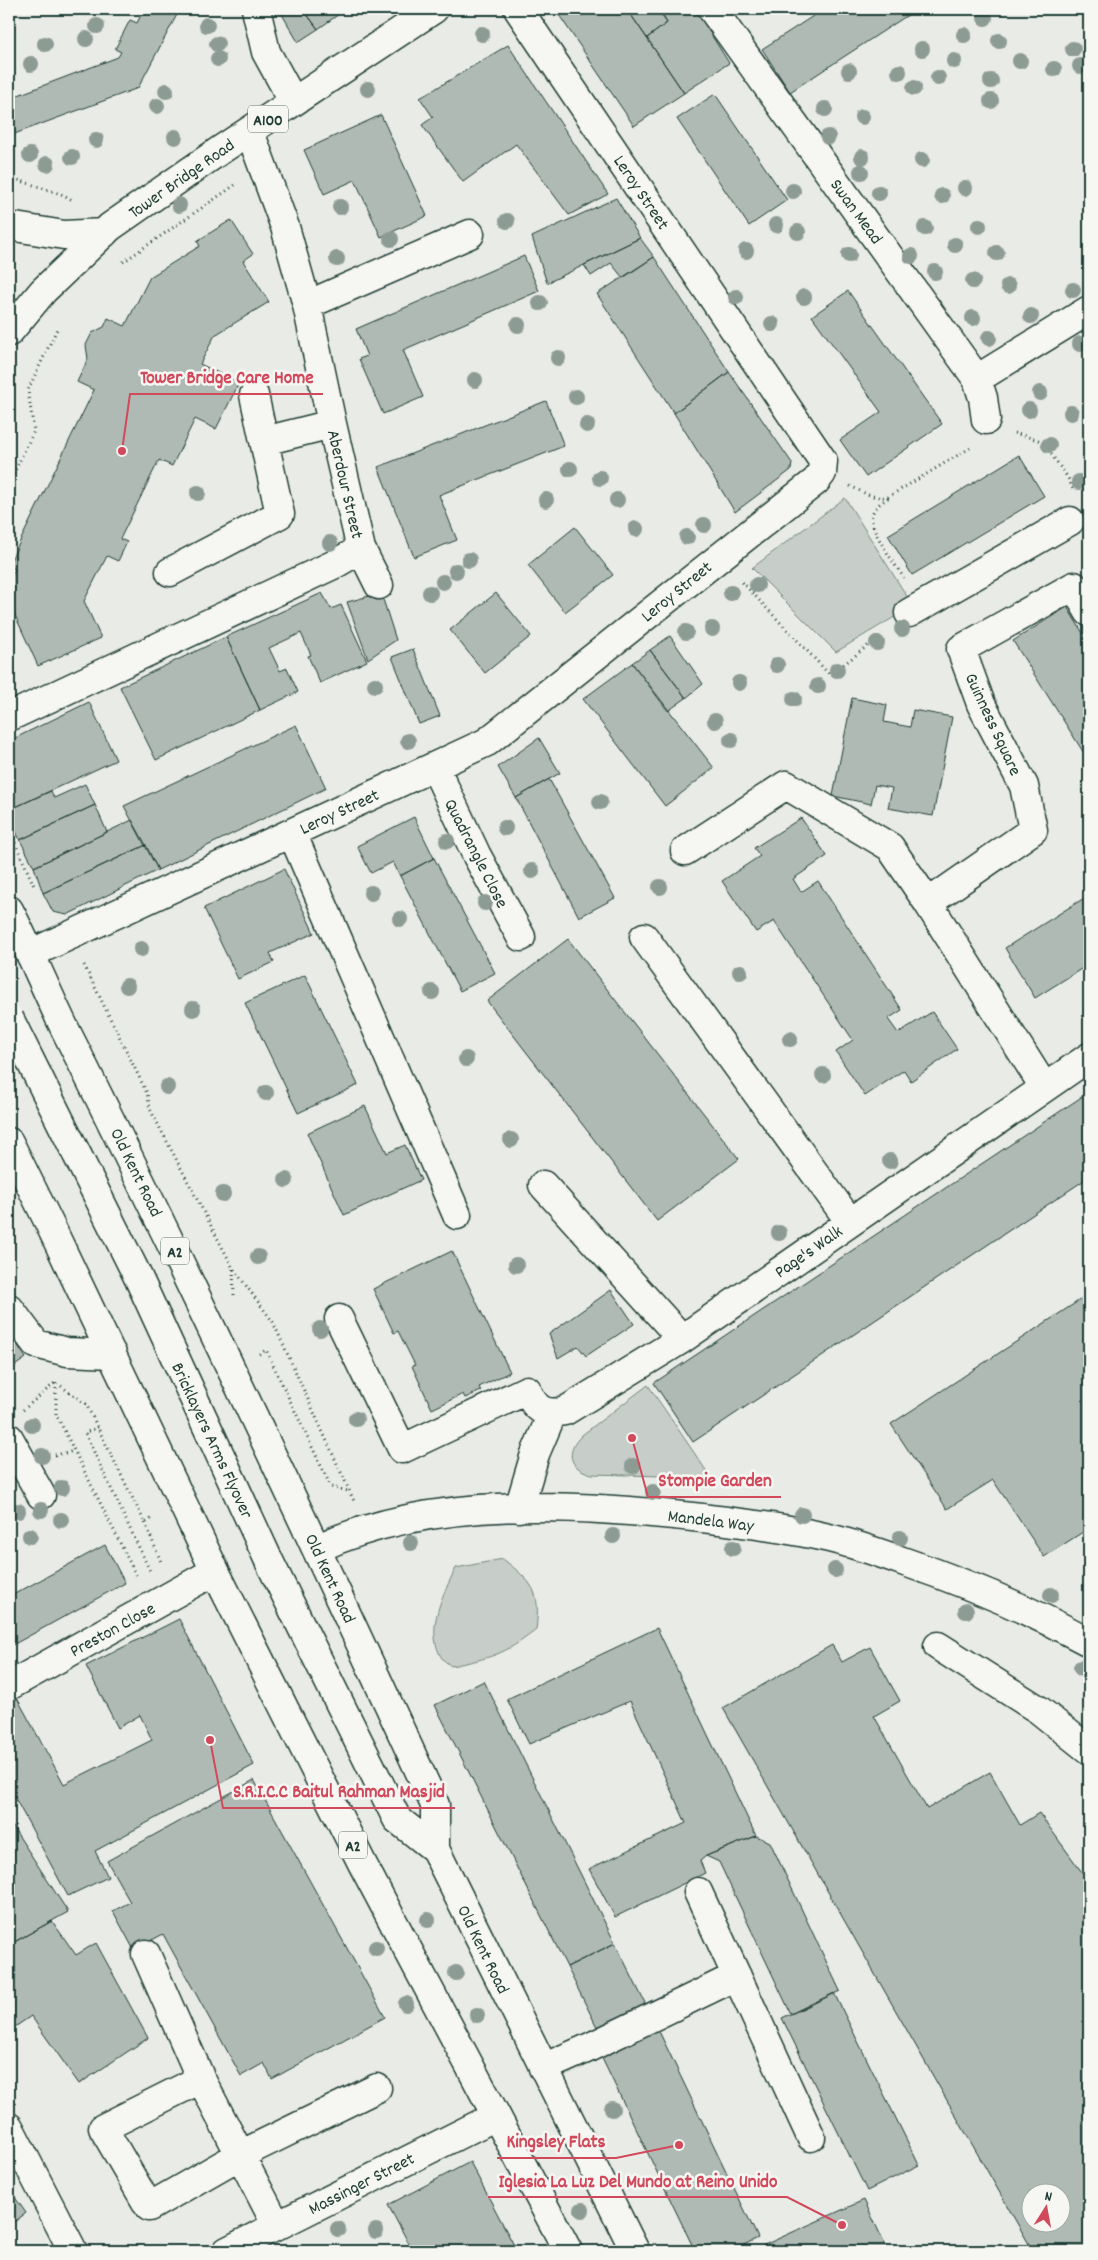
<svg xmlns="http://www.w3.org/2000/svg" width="1098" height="2260" viewBox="0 0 1098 2260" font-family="Dekko,sans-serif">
<rect width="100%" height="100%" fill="#e9ebe7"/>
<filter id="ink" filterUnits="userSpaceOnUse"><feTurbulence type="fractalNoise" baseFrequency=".02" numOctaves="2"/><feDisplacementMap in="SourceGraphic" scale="10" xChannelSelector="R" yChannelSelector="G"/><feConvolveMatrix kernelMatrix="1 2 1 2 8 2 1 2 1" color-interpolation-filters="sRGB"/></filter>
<g filter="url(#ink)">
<path fill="#c7cec9" stroke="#73867e" d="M845 498 913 606 836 652 752 568Z
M648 1385 716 1485 662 1476 592 1474C568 1468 565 1452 582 1435Z
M503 1559C533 1583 541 1590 536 1630 504 1655 490 1658 451 1666 448 1663 442 1660 440 1655 426 1627 443 1594 456 1568Z"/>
<path fill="#b0bab5" stroke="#1f3d34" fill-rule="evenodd" d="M144 9H180L138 88 9 136V85L13 97 118 57 121 52 115 49 130 20 137 23Z
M279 9H303L318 29 298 42Z
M303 9H346L318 29Z
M555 9H627L684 93 634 126Z
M627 9H657L667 23 647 38Z
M674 9H695L729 63 684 93 647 38 667 23 663 16Z
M824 9H917L790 92 762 49Z
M508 45 608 194 569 215 516 144 463 182 422 125 433 117 420 98Z
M715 94 787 200 749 226 677 119Z
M381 115 427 216 381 237 355 180 324 194 304 150Z
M616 198 640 238 547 283 532 237Z
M231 220 253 254 243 261 269 302 215 335 200 364 239 383 216 429 195 419 172 466 159 460 120 539 127 542 118 561 107 556 84 601 101 638 38 666 9 602V581L15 569 9 566V564L94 390 77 382 88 359 86 345 92 333 104 327 108 318 125 326 150 277 200 246 197 241Z
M640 238 654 257 623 278 611 263 591 276 584 265Z
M524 256 539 291 403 350 423 397 383 414 359 359 367 356 356 329Z
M654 257 729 372 674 413 597 294Z
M848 291 942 424 866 477 840 440 881 412 812 316Z
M729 372 792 463 791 470 735 512 674 413Z
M546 401 564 446 439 495 457 540 414 557 378 467Z
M1019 455 1044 496 912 575 888 535Z
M575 527 613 575 565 612 528 565Z
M322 593 331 609 341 605 367 661 320 683 308 656 311 655 301 633 269 648 280 671 287 668 298 692 260 710 226 637Z
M381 593 396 640 368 659 347 602Z
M496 593 531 636 485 673 450 630Z
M1067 607 1089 643V761L1013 641Z
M670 636 703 684 686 698 650 650Z
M226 637 260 710 156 760 120 687Z
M413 649 440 716 419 724 392 657Z
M650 650 686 698 668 711 632 663Z
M632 663 714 768 665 806 583 699Z
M852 698 887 705 884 722 910 727 913 710 952 717 933 816 888 808 892 788 875 785 871 804 833 796Z
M89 702 116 760 9 810V741Z
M296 725 326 788 158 870 124 806Z
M539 738 560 773 516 798 498 767Z
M549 779 615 898 579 917 516 798Z
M85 784 95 805 20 840 9 818V810L51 791 54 798Z
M95 805 107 832 34 867 20 840Z
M414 817 434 858 400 876 393 862 371 873 357 846Z
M801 818 827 856 793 879 801 892 818 881 902 1010 888 1019 898 1033 932 1012 957 1049 911 1081 904 1070 865 1096 836 1052 853 1040 774 921 756 932 722 881 760 856 754 848Z
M132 820 146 845 43 893 34 867Z
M146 845 158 870 67 915 53 912 43 893Z
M434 858 495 973 460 991 400 876Z
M284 869 314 933 270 953 274 962 238 979 204 908Z
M1089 895V964L1035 998 1005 948Z
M568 939 739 1159 657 1221 487 1001Z
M305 975 358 1085 298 1113 245 1003Z
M1089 1092V1177L693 1442 654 1383Z
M365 1106 387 1153 405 1145 421 1180 344 1215 307 1133Z
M452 1251 510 1372 479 1387 481 1391 465 1398 463 1394 432 1409 412 1366 415 1365 398 1331 394 1333 373 1289Z
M611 1290 634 1324 586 1356 578 1346 558 1358 549 1334Z
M1089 1294V1528L1044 1557 993 1480 947 1509 891 1424Z
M9 1332 26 1358 9 1370Z
M105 1545 125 1583 9 1647V1597Z
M179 1619 254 1765 95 1851 108 1877 68 1896 9 1787V1703L17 1698 64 1784 152 1740 140 1715 118 1728 86 1666Z
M657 1628 756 1836 706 1856 700 1861 705 1873 615 1917 589 1869 686 1823 630 1701 529 1744 507 1699Z
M832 1645 842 1662 870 1647 900 1701 874 1716 927 1809 990 1772 1020 1825 1039 1813 1089 1882V2251H1033L723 1708ZM1030 2192H1060V2222H1030Z
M484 1681 615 1943 567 1967 435 1705Z
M254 1780 385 2017 272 2079 264 2063 241 2076 163 1934 134 1950 113 1911 130 1902 107 1861Z
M9 1821 68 1912 9 1945Z
M756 1836 770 1842 840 1991 791 2014 719 1862 706 1856Z
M52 1921 76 1955 96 1943 148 2038 79 2084 31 2016 9 2031V1945Z
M615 1943 649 2011 601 2035 567 1967Z
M834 1993 919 2165 867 2191 782 2018Z
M656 2025 758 2238 731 2251H695L599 2052Z
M470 2162 517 2251H413L388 2205Z
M9 2189 26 2213 9 2226Z
M864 2200 888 2251H751Z"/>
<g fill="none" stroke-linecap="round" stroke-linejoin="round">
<defs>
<path id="minor" d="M256 9 266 52 293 101
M712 9 977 379 983 398 986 420
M307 305 470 234
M977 379 1089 310
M254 395 264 441
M361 549 379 585
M170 572 280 514 264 441 332 424
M909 613 1070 521
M9 717 335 564 361 549 332 424 307 305 285 227 250 132
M435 767 477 856 521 937
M292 833 457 1215
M685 851 786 785 890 847 928 903 1044 1087
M928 903 1033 830 1024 786 981 704 961 649 1074 586 1089 612
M644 937 850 1222
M30 954 487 742 816 481 822 473 823 461 518 9
M543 1185 682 1339
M9 1308 36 1344 67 1352 112 1354
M339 1319 402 1449 527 1390C535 1409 544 1416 565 1411L682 1339 1089 1057
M9 1438 41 1495
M519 1508 535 1454 552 1414
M318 1548C434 1494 577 1504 702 1518 744 1523 787 1528 829 1538 855 1544 880 1553 905 1562 969 1584 1030 1610 1089 1642
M938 1646 1039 1710 1089 1750
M9 1686 215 1571
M698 1892 811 2137
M146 1954 201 2079 277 2226
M543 2068 586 2049 737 1976
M201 2079 103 2128 149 2207 240 2155 377 2088
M9 2127 73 2251
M227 2251 496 2116"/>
<path id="highway" d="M9 226 64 235 104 233
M9 332 43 291 110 227 219 151 434 9
M9 910C29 948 45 988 64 1027 193 1284 315 1544 435 1805V1849L635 2251
M9 1142 50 1225 215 1571 363 1865 568 2251
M269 1561 397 1819 435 1849"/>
</defs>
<use href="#minor" stroke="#1f3d34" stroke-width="31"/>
<use href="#highway" stroke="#1f3d34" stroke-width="31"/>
<path stroke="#1f3d34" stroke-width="3" stroke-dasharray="1 4" stroke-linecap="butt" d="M9 177 64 195 74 201
M123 262 235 185
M1014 433 1042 441 1068 478 1073 489
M9 483 34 431 28 390 58 327
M850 486C863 492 873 499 888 497L970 448
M888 498C882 502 874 507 872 515 868 528 896 566 904 578
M742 582 830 675 883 634
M9 829 35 888
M84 965 147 1093 150 1109 233 1268 273 1322 354 1501
M233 1269 234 1295
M259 1354 266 1350 331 1487 348 1491
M56 1383V1414L137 1577
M61 1386 86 1404 145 1523 151 1519
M23 1410 56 1382
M98 1427 85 1433 150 1571
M55 1455 74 1451
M145 1523 162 1564"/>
<use href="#minor" stroke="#f6f6f2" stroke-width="28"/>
<use href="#highway" stroke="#f6f6f2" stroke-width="28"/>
<defs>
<path id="highway-bridge" d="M9 1018 138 1277 269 1561"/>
</defs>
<use href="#highway-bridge" stroke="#1f3d34" stroke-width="31" stroke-linecap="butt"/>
<use href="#highway-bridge" stroke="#f6f6f2" stroke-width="28"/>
</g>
<g fill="#8d9b95">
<circle cx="985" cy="18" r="8"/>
<circle cx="207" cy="25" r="8"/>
<circle cx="97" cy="26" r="8"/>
<circle cx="482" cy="34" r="8"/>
<circle cx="964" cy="35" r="8"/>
<circle cx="86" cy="39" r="8"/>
<circle cx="999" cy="41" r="8"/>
<circle cx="45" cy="44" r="8"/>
<circle cx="217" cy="44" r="8"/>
<circle cx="922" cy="49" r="8"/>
<circle cx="1073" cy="49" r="8"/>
<circle cx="218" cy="59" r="8"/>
<circle cx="954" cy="61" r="8"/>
<circle cx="1020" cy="61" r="8"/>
<circle cx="31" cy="64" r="8"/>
<circle cx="1080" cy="66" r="8"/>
<circle cx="1054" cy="69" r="8"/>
<circle cx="849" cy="71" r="8"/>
<circle cx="899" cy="72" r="8"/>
<circle cx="938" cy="78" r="8"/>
<circle cx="991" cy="81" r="8"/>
<circle cx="914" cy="88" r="8"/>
<circle cx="368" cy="89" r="8"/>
<circle cx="166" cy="91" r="8"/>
<circle cx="991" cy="101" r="8"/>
<circle cx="157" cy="106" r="8"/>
<circle cx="825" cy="109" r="8"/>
<circle cx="862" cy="117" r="8"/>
<circle cx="175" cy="137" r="8"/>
<circle cx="828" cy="137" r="8"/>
<circle cx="96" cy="140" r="8"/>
<circle cx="30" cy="155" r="8"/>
<circle cx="72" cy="157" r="8"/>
<circle cx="862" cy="157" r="8"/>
<circle cx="922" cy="160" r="8"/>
<circle cx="47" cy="164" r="8"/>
<circle cx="861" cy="172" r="8"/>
<circle cx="965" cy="188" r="8"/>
<circle cx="793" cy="191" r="8"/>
<circle cx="879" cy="193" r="8"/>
<circle cx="942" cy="196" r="8"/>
<circle cx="179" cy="205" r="8"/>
<circle cx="340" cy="207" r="8"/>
<circle cx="507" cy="221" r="8"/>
<circle cx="776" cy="225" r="8"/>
<circle cx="979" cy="226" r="8"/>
<circle cx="925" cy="228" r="8"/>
<circle cx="798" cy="232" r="8"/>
<circle cx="391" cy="239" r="8"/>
<circle cx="955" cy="245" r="8"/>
<circle cx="746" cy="251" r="8"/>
<circle cx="997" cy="253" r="8"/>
<circle cx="849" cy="255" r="8"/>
<circle cx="911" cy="256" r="8"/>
<circle cx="337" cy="259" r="8"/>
<circle cx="935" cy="272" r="8"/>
<circle cx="973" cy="281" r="8"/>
<circle cx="1008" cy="286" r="8"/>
<circle cx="1073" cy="290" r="8"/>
<circle cx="736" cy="297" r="8"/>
<circle cx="804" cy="297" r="8"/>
<circle cx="540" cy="303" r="8"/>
<circle cx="1031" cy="316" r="8"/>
<circle cx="973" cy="318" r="8"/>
<circle cx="772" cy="324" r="8"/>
<circle cx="518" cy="325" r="8"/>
<circle cx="989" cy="338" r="8"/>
<circle cx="1080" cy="344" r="8"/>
<circle cx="558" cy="358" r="8"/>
<circle cx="475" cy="380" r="8"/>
<circle cx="1040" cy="393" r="8"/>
<circle cx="576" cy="397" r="8"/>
<circle cx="1029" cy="410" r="8"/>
<circle cx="1071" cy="413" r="8"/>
<circle cx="587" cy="425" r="8"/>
<circle cx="1049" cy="445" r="8"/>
<circle cx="570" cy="469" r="8"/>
<circle cx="600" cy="478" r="8"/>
<circle cx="1079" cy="482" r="8"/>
<circle cx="198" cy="493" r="8"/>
<circle cx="546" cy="500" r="8"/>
<circle cx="617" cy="500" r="8"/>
<circle cx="704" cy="525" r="8"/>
<circle cx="636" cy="529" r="8"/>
<circle cx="687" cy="537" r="8"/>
<circle cx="330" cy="543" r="8"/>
<circle cx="469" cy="560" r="8"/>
<circle cx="456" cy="571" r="8"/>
<circle cx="443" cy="582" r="8"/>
<circle cx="757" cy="585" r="8"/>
<circle cx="430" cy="593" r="8"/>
<circle cx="731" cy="593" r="8"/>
<circle cx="712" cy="629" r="8"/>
<circle cx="902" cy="629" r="8"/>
<circle cx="686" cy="632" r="8"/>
<circle cx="877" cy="643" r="8"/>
<circle cx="777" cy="665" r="8"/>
<circle cx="837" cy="670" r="8"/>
<circle cx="739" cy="683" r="8"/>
<circle cx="375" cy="685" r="8"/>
<circle cx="818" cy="686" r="8"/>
<circle cx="794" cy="699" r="8"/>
<circle cx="715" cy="721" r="8"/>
<circle cx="731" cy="740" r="8"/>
<circle cx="408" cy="741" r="8"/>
<circle cx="600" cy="802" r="8"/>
<circle cx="505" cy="828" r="8"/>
<circle cx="447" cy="841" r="8"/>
<circle cx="532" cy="871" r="8"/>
<circle cx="660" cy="887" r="8"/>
<circle cx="371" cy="893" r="8"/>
<circle cx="485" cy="903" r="8"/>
<circle cx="400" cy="919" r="8"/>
<circle cx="141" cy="949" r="8"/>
<circle cx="740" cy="972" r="8"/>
<circle cx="127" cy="986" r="8"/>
<circle cx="432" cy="992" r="8"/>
<circle cx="193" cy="1009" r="8"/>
<circle cx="790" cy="1039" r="8"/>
<circle cx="466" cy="1059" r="8"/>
<circle cx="823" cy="1075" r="8"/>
<circle cx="167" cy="1087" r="8"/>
<circle cx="266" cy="1093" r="8"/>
<circle cx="511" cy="1140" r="8"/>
<circle cx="890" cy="1161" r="8"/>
<circle cx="286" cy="1180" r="8"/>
<circle cx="223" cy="1194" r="8"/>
<circle cx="779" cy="1233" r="8"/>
<circle cx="258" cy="1257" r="8"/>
<circle cx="516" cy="1265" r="8"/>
<circle cx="320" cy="1329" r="8"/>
<circle cx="356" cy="1419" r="8"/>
<circle cx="32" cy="1425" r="8"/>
<circle cx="42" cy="1456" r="8"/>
<circle cx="633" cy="1466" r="8"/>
<circle cx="62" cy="1488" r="8"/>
<circle cx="653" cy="1492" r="8"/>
<circle cx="41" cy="1510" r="8"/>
<circle cx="18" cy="1511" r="8"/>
<circle cx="802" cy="1515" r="8"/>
<circle cx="61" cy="1520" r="8"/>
<circle cx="30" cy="1536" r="8"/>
<circle cx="613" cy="1536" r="8"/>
<circle cx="900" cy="1538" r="8"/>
<circle cx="411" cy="1543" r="8"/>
<circle cx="733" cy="1548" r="8"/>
<circle cx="835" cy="1570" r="8"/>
<circle cx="1051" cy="1595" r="8"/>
<circle cx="966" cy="1611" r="8"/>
<circle cx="1081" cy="1668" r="8"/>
<circle cx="428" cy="1920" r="8"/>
<circle cx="376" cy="1948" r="8"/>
<circle cx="456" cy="1973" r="8"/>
<circle cx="406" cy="2004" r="8"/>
<circle cx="477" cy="2015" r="8"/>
<circle cx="612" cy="2109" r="8"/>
<circle cx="582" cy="2210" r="8"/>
<circle cx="338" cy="2229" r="8"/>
<circle cx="376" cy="2231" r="8"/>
</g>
</g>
<g text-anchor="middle" stroke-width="5" stroke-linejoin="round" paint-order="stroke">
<g fill="#f6f6f2" stroke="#60746d" stroke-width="1">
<rect x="248" y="105.5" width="40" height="27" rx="4"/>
<rect x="161" y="1237.5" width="28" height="27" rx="4"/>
<rect x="339" y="1831.5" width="28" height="27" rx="4"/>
</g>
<g font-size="16" font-weight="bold" fill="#1f3d34">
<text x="268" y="125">A100</text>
<text x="175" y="1257">A2</text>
<text x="353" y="1851">A2</text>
</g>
<g font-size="18" fill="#1f3d34" stroke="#f6f6f2">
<text transform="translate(181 178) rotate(-35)" y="6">Tower Bridge Road</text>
<text transform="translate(642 192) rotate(56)" y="6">Leroy Street</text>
<text transform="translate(857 211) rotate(54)" y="6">Swan Mead</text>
<text transform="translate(346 484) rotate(77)" y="6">Aberdour Street</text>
<text transform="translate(676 591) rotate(-39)" y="6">Leroy Street</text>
<text transform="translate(994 724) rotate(65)" y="6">Guinness Square</text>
<text transform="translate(339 811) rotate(-25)" y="6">Leroy Street</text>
<text transform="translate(477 853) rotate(63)" y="6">Quadrangle Close</text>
<text transform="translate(137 1172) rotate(64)" y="6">Old Kent Road</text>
<text transform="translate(808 1251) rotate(-35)" y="6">Page's Walk</text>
<text transform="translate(213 1440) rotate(65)" y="6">Bricklayers Arms Flyover</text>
<text transform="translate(711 1520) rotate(7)" y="6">Mandela Way</text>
<text transform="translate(331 1578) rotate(65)" y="6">Old Kent Road</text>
<text transform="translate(112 1629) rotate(-29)" y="6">Preston Close</text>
<text transform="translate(484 1949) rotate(64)" y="6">Old Kent Road</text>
<text transform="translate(361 2183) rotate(-27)" y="6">Massinger Street</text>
</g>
</g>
<path fill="none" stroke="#d1495b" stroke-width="2" d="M122 451L130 394H323M632 1438L648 1497H781M210 1740L223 1808H455M679 2145L616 2158H497M842 2225L787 2197H488"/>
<g fill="#d1495b" stroke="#f6f6f2" stroke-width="2">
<circle cx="122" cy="451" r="5"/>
<circle cx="632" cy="1438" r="5"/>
<circle cx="210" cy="1740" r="5"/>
<circle cx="679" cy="2145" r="5"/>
<circle cx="842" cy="2225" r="5"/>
</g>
<g font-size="19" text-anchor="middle" font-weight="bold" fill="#d1495b" stroke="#f6f6f2" stroke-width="5" stroke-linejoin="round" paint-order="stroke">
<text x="227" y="383">Tower Bridge Care Home</text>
<text x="715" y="1486">Stompie Garden</text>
<text x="339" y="1797">S.R.I.C.C Baitul Rahman Masjid</text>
<text x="556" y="2147">Kingsley Flats</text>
<text x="638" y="2187">Iglesia La Luz Del Mundo at Reino Unido</text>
</g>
<rect width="1098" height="2260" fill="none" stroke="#f6f6f2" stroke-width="30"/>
<rect x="15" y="15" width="1068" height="2230" fill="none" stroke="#1f3d34" stroke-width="2" filter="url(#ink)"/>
<g transform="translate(1046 2208) rotate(11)"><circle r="24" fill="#f6f6f2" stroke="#a0aca6"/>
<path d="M0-4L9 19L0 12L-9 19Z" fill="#d1495b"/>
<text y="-8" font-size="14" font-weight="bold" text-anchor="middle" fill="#1f3d34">N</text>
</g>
</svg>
